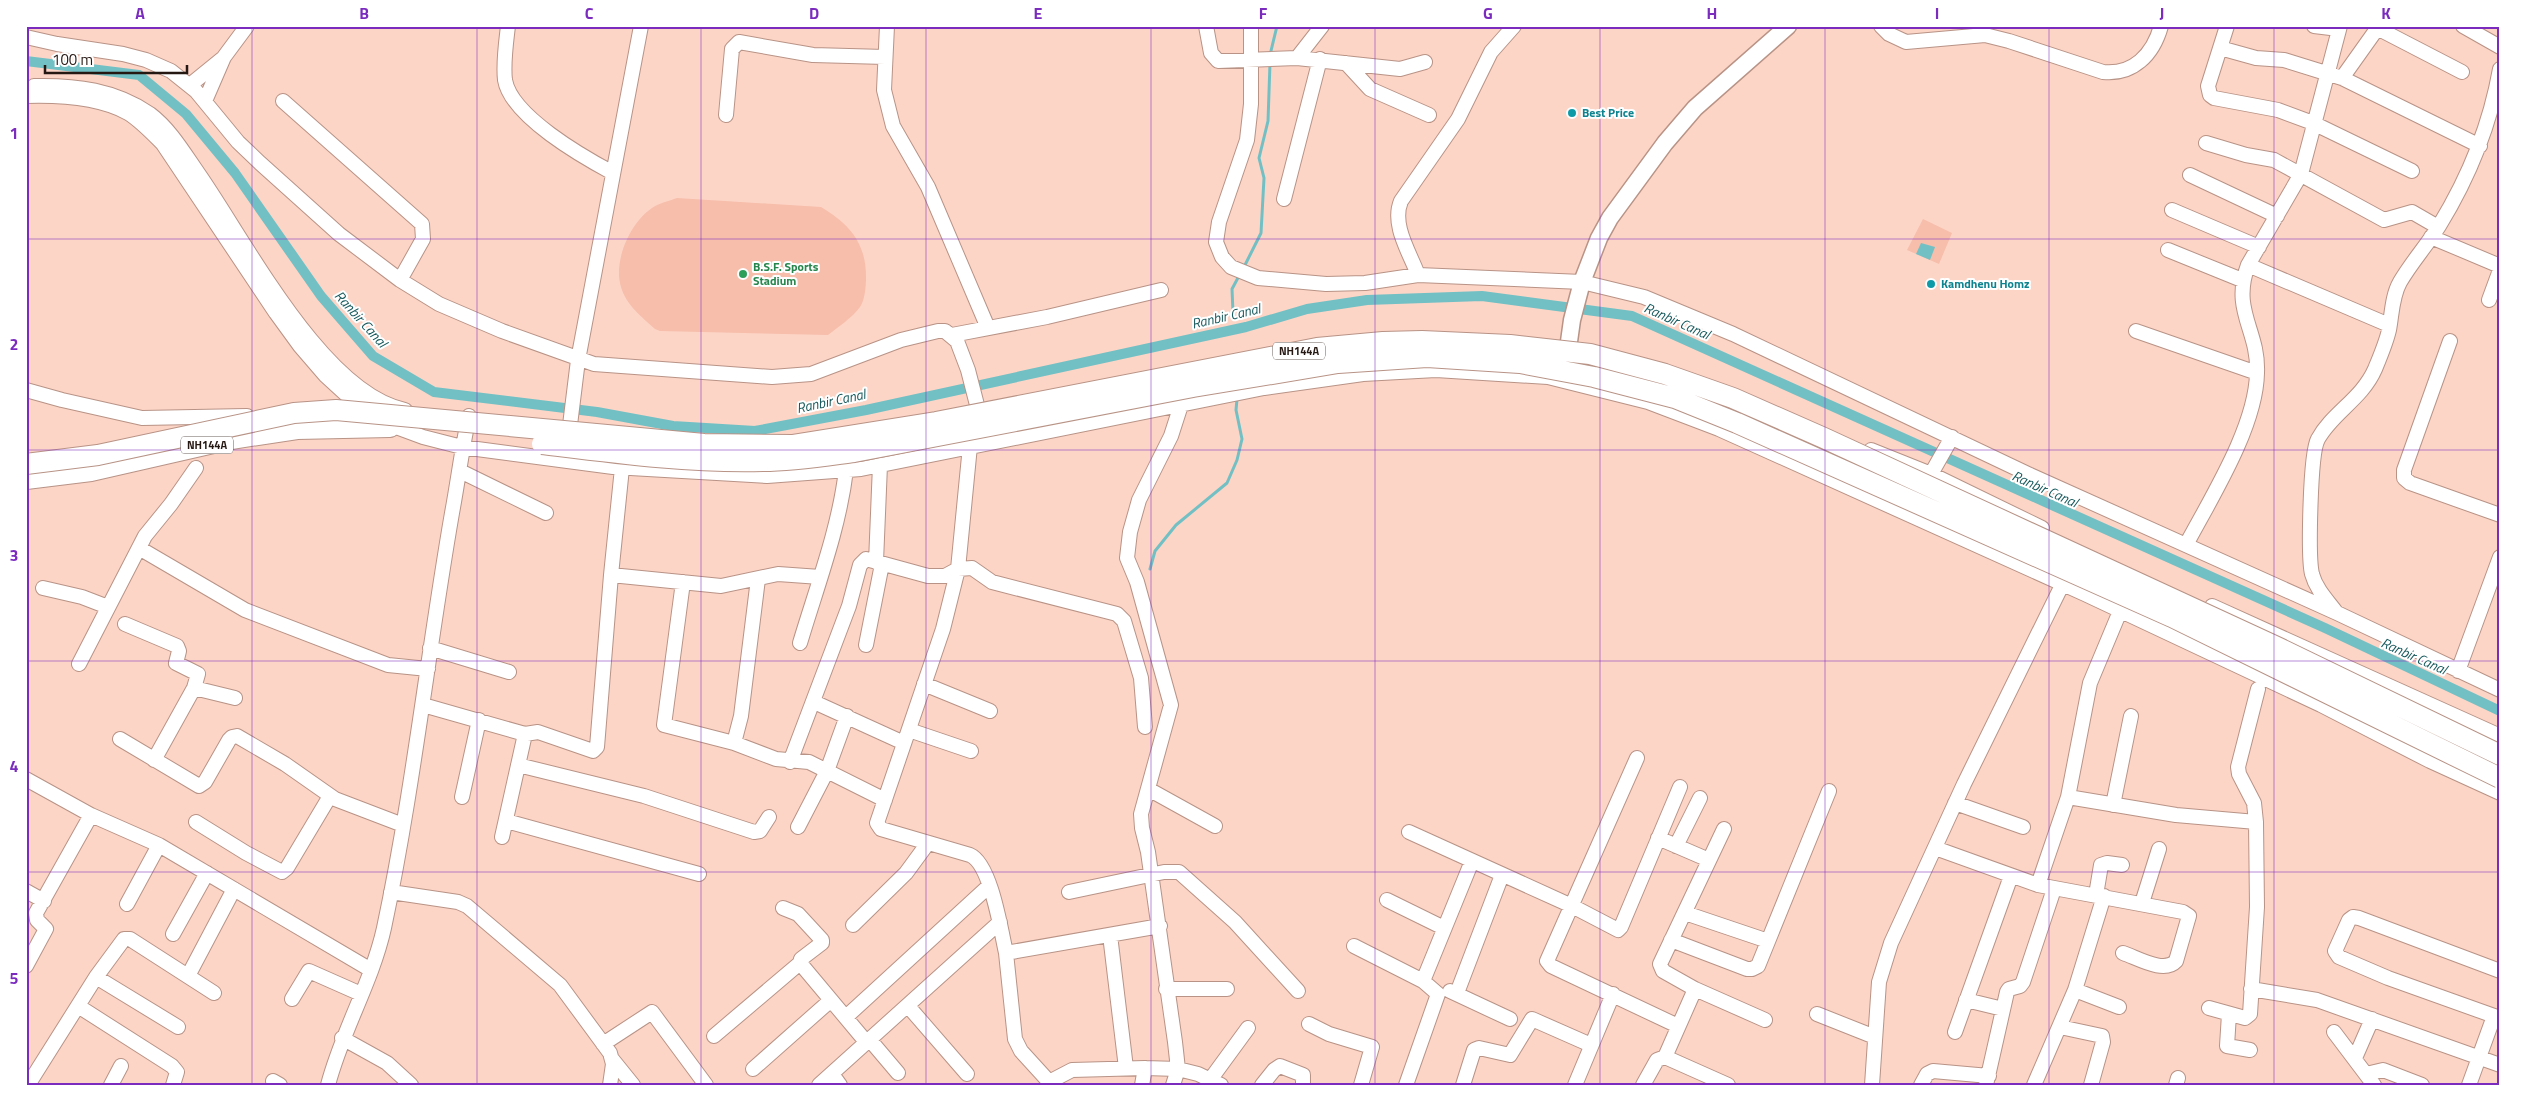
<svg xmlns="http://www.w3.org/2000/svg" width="2526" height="1111" viewBox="0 0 2526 1111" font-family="'Titillium Web',sans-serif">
<rect width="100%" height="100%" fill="#fdd5c7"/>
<path fill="#f6beab" d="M677 198 821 207C849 224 866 242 866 277 866 286 865 300 860 307 852 318 838 327 828 335L660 331 655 329C642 317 626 305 621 287 613 261 630 223 652 208 659 203 669 201 677 198Z
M1923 219 1952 233 1939 264 1907 250Z"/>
<path fill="#73c0c4" d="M1921 243 1935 247 1930 260 1916 254Z"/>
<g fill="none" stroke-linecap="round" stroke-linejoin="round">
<path stroke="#73c0c4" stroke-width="3" d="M1270 55 1277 26
M1243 269 1261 233 1264 178 1259 158 1268 121 1270 63
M1233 313 1232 289 1240 274
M1150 569 1155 551 1176 525 1227 483 1237 460 1242 439 1236 410 1237 399"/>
<path stroke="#73c0c4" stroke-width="10" d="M26 61 139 75 186 114 235 173 321 296 373 356 434 392 597 412 673 426 755 431 866 410 1246 327 1307 309 1367 300 1482 296 1632 316 2325 628 2500 711"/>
<defs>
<path id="minor" d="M508 26C506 43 503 63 505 80 511 116 583 157 613 173
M887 26 884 90 893 126 928 187 988 328
M1206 26 1211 53 1218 61 1297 58 1400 69 1425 62
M1251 26V104L1247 140 1219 222 1216 242 1222 257 1231 267 1258 278 1326 284 1365 283 1418 275 1582 282 1644 297 1733 334 2028 474 2337 613 2500 690
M1881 26 1889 34 1906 42 1985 35 2009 41 2103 72C2133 75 2153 55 2161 26
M2227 26 2208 86 2210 95 2214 98 2278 110 2313 123 2412 171
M2314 26 2339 29
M2463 26 2500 47
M2377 28 2462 72
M26 37 57 44 123 54 146 60 171 71 196 91 238 142 260 163 339 234 400 280 439 304 502 331 594 364 772 377 811 374 901 340 938 331H945L957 341 968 370 977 405
M2220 48 2256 58 2284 60 2342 78 2480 146
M1297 58 1322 26
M1346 63 1370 89 1429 115
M2342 78 2379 26
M190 85 222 59
M34 86C76 85 115 90 150 114 170 129 184 153 198 173 245 240 322 393 405 410
M26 96C59 95 99 97 128 113 141 121 153 134 163 144L276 313 300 346 325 375 349 397 396 427 423 437 462 447 613 467 767 476 861 469 1264 388 1363 374 1436 370 1548 377 1648 402 1719 429 2085 594 2321 705 2430 761 2500 793
M205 101 224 57 247 26
M283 101 422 224 423 239 400 280
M726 115 732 49 739 42 813 55 885 57
M2206 143 2246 155 2274 160 2384 220 2412 212 2438 227
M2190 175 2277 216
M1284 199 1320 59
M2172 210 2259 247
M2431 237 2500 266
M2168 250 2242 280
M2248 265 2389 325
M1418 275C1410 253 1391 225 1401 201L1458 119 1491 52 1514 26
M2489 300 2500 270
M2136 331 2257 373
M952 335 1047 317 1161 290
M2450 341 2404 470V478L2410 483 2500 515
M26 390 62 400 142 418 247 416
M570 425 578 360 641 26
M970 446 958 569 943 629 877 823 881 829 970 855C991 864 1001 931 1006 953
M1871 450 1931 474 2042 528
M460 471 546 513
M1931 474 1952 437
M2186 545C2211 498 2256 427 2257 373 2259 330 2231 311 2248 265L2301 174 2340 26
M139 548 245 610 388 665 428 669
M876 562 880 465
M611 575 721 586 778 574 820 577
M683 582 664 725 734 743 776 759 809 762 885 800
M43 588 82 597 108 607
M2212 606 2500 736
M2336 612C2327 600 2316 589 2312 574 2308 557 2310 453 2318 439 2332 413 2362 399 2375 369 2380 357 2386 343 2389 330 2392 314 2392 296 2400 282 2411 263 2427 245 2439 226 2469 177 2490 126 2500 69
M125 624 177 646 179 651 176 663 198 674 194 688 154 760
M800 643C817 586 839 529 846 470
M866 645 882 564
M430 648 509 672
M79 664 145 536 171 504 196 468
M2458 671 2500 557
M924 684 990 711
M194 688 235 698
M814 702 904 743
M423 705 525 734 502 837
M909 730 971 751
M525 734 538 732 593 751 597 747 611 575 622 468
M120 739 199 786 205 782 229 740 232 737 237 736 285 764 335 799 403 825
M734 743 741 716 758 579
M1637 758 1547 961 1551 966 1678 1026
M790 762 849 606 860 565 866 559 928 576H945L958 569 972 568 992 582 1117 614 1124 621 1141 678 1145 727
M518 765 644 796 754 832 760 831 769 817
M26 779 91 815 159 845 371 970
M1150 790 1215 826
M462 797 479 720
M2068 797 2176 815 2256 822
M1955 803 2023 827
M2113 805 2131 716
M506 821 699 874
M196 822 246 853 282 872 287 868 330 796
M798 827 827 771 847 716
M1409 832 1572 906 1618 930 1621 927 1680 787
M1658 838 1709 860
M1676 846 1700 798
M1935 848 2038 885 2183 912 2189 916 2176 961C2164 974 2138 958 2123 953
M2038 885 2068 797 2090 683 2118 616
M26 891 44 901
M391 892 458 902 467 906 560 985 610 1053 613 1064 610 1085
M1069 892 1164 872H1179L1235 922 1298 991
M2096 895 2101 865 2107 863 2122 865
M1387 900 1444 928
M2142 903 2159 849
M127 904 159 845
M783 908 798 914 822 940V943L801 959 800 963 867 1043
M1685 913 1768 941
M853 925 906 873 928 843
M173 934 207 873
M1110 935 1126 1068
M1671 940 1747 969H1752L1758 966 1829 791
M1354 946 1423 981 1438 994 1406 1085
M26 966 46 929 37 920 36 913 91 815
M2500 971 2359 918 2353 917 2349 920 2335 951 2339 957 2388 978 2500 1018
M188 976 234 889
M96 977 178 1027
M1423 981 1472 861
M1166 989H1227
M1695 989 1765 1020
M2251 989 2317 1000 2500 1065
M2075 990 2119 1007
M1450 991 1510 1019
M1457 993 1502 875
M292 999 309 971 361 994
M1966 1000 2003 1009
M78 1006 172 1066 177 1072 173 1085
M908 1006 967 1074
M2209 1008 2245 1018 2250 1014 2257 907 2256 822 2254 803 2239 774 2238 767 2258 689
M1817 1014 1875 1037
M2229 1014 2227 1046 2250 1050
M846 1017 989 886
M1309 1024 1329 1034 1372 1047 1361 1085
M2060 1027 2102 1036 2103 1042 2091 1085
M1955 1032 2011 876
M2334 1032 2374 1085
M714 1036 800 963
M342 1038 387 1063 411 1085
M870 1040 898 1073
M603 1044 652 1012 706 1085
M1665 1057 1695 989 1663 971 1660 964 1724 829
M2355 1058 2372 1019
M612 1059 633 1085
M753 1069 831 1000
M832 1074 840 1085
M2366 1074 2383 1070 2422 1085
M1210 1080 1248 1028
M273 1081 280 1085
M1049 1082 1072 1070 1145 1068 1178 1069 1198 1074 1221 1085
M28 1085 96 977 124 939H130L214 993
M111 1085 121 1066
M328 1085C342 1031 372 982 384 928 413 791 428 651 452 513 458 481 462 448 469 416
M819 1085 1000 922
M1052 1085 1021 1051 1015 1039 1006 953 1160 926
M1142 1085 1145 1068
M1173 1085 1178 1069 1175 1042 1148 852 1142 828 1141 814 1171 705 1137 582 1127 558 1130 532 1139 500 1171 436 1181 405
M1262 1085 1274 1070 1280 1066 1303 1075V1085
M1463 1085 1474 1050 1479 1048 1510 1055 1532 1019 1591 1045
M1575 1085 1613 994
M1643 1085 1657 1060 1665 1057 1728 1085
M1872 1085 1879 982 1891 943 1964 784 2066 577
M1921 1085 1927 1074 1933 1071 1989 1076
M1986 1085 2007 992 2009 989 2020 986 2023 982 2054 889
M2034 1085 2075 990 2104 896
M2176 1085 2178 1078
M2469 1085 2494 1016"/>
<path id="major" d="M1566 363 1572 320 1582 282 1599 238 1610 218 1665 143 1695 108 1788 26"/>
<path id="highway" d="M26 479 91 471 231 439 297 429 390 427"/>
</defs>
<use href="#minor" stroke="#b89386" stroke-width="16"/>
<use href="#major" stroke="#b89386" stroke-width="19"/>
<use href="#highway" stroke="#b89386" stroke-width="22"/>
<use href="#minor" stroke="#fff" stroke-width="14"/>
<use href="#major" stroke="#fff" stroke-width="16"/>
<use href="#highway" stroke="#fff" stroke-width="20"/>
<defs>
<path id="highway-bridge" d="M542 444C615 453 689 463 763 461 793 461 824 456 854 452L1193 387 1338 363 1427 357 1520 363 1594 377 1675 398 1737 423 2172 617 2500 778
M26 464 98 455 294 413 336 410 704 444 792 445 936 422 1317 348 1383 342 1422 341 1510 345 1590 354 1665 374 1733 398 1824 438 2277 647 2500 755"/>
</defs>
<use href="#highway-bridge" stroke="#b89386" stroke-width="22" stroke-linecap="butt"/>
<use href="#highway-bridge" stroke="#fff" stroke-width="20"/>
</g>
<path fill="none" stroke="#7b2cbf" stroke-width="1" stroke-opacity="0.55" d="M252 26V1085M477 26V1085M701 26V1085M926 26V1085M1151 26V1085M1375 26V1085M1600 26V1085M1825 26V1085M2049 26V1085M2274 26V1085M26 239H2500M26 450H2500M26 661H2500M26 872H2500"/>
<g fill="#0f9aa8" stroke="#fff" stroke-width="2">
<circle cx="1572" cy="113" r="5"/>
<circle cx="1931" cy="284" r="5"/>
</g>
<circle fill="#2e9e5b" stroke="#fff" stroke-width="2" cx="743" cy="274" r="5"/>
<g text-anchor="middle" stroke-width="4" stroke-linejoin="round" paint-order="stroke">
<g fill="#fff" stroke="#665d59" stroke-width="1">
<rect x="1273" y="342.5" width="52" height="17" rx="4"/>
<rect x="181" y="436.5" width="52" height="17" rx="4"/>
</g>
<g font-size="11" font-weight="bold" fill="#251712">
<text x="1299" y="355">NH144A</text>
<text x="207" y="449">NH144A</text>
</g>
<g font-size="12" font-weight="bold" fill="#0d838f" stroke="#fff" text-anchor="start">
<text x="1582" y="117">Best Price</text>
<text x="1941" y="288">Kamdhenu Homz</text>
</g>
<g font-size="12" font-weight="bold" fill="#27864d" stroke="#fff" text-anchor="start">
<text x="753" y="271">B.S.F. Sports<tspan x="753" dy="14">Stadium</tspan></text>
</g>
<g font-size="14" font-style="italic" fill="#17595d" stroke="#fff">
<text transform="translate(1226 316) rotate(-13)" y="5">Ranbir Canal</text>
<text transform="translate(361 319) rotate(48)" y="5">Ranbir Canal</text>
<text transform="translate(1677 321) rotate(24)" y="5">Ranbir Canal</text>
<text transform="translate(831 401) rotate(-12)" y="5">Ranbir Canal</text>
<text transform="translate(2045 489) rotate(24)" y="5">Ranbir Canal</text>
<text transform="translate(2414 656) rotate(24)" y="5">Ranbir Canal</text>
</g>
</g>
<rect width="2526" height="1111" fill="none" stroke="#ffffff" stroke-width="55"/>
<path d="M45 65v8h142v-8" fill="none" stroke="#251712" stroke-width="2.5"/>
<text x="52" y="65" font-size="15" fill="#251712" stroke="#ffffff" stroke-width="4" paint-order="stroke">100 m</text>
<rect x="28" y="28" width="2470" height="1056" fill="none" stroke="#7b2cbf" stroke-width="2"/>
<g font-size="16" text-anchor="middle" font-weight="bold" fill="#7b2cbf">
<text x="140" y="19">A</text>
<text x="364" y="19">B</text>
<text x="589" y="19">C</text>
<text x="814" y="19">D</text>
<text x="1038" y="19">E</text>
<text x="1263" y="19">F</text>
<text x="1488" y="19">G</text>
<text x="1712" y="19">H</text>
<text x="1937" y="19">I</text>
<text x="2162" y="19">J</text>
<text x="2386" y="19">K</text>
<text x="14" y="139">1</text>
<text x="14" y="350">2</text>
<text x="14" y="561">3</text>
<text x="14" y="772">4</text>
<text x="14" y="984">5</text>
</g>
</svg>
